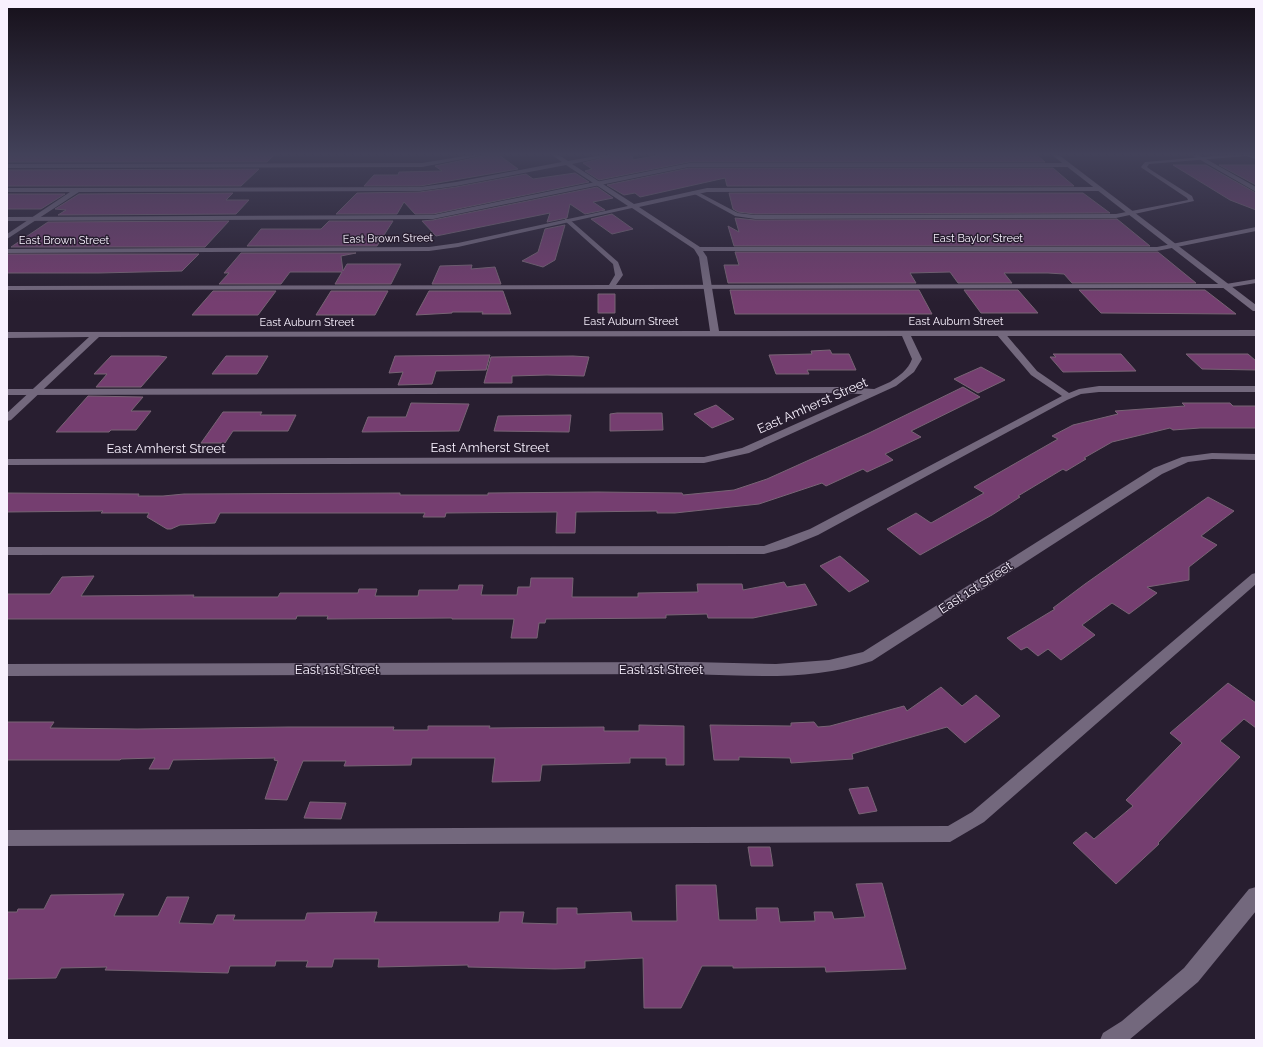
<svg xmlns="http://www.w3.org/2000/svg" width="1263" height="1047" viewBox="0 0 1263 1047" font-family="Raleway,sans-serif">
<rect width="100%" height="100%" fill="#281e30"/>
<path fill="#753e70" stroke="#786475" d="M7 155H274L267 162H7Z
M484 155H499L518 169 420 186H364L374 175H398L399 172 442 171 435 166 483 156Z
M614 155H632L633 160 659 155H1037L1045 162H689L599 180 585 171 592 169 583 163Z
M1173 165H1206L1256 193V210L1230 200Z
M1219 165H1256V185Z
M689 168H1053L1074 186H727L725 178 640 197 635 193 624 195 607 185Z
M259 169 241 186H7V170Z
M575 173 589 182 433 214H415L404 202 397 214H336L357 193 420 192 456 187 526 174 533 179Z
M597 187 613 198 593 202 605 210 585 214 570 204 567 218 547 222 550 213 436 236 422 221 433 220Z
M233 193 226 200H249L236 214 58 215 66 210 55 209 79 194Z
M729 193H1083L1110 213 755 214 738 212 733 209Z
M7 194H65L41 209H7Z
M612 214 633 229 612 234 591 219Z
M735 218 755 220 1117 219 1150 246H734L728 226 739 232Z
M229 221 205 247H11L48 222Z
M329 221H393L377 246H247L261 229H321Z
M565 225 555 260 543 267 522 261 538 252 545 229Z
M735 252H1158L1196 283H1072L1064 274 1048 273H1004L1012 283H958L950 272 910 273 916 283H728L724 265H739Z
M241 253H356L341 256 343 271 347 264H401L391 284H335L342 272H290L281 284H219L229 273H224Z
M7 254H199L182 271 99 273H7Z
M472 265 471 269 495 267 501 284H432L440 266Z
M730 290H919L932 314H735Z
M964 290H1018L1038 313H981Z
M1079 290H1205L1236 314 1101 313Z
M213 291H276L258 315H192Z
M331 291H388L375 315H316Z
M429 291H503L511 314H482L483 312H452V313L416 315Z
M598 294H615V313H598Z
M830 350 832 354H849L856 370H807L809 374H776L769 355 812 354 811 351Z
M1053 354H1121L1136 371 1063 372 1050 357H1056Z
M1186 354H1248L1256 361V370L1202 369Z
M490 355 486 370 436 371 432 384 398 385 403 372 389 373 395 356Z
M111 356H159L167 357 141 387H96L107 374H94Z
M226 356H268L257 374H212Z
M573 356 589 357 584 376 547 375 512 376V383H484L491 357Z
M981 367 1005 380 978 393 954 379Z
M963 387 980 397 911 431 921 437 885 454 893 460 867 472 863 469 826 486 822 483 759 504 675 513H657V511L576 512 575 533H556L557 512 446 513 445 517H423L425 513H220L215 523 180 525 171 529H167L147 517 149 513H101L103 511 7 512V493L139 494 138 496H163L184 494 400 493V495H488V493L598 492 682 493 683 495 734 490 767 479 869 433Z
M88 396 143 397 131 411H151L136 430H111L109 432H56Z
M411 403 469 404 459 431 362 432 368 417H406Z
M1182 403H1230L1233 406H1256V428H1200L1173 430 1170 428 1112 442 1084 458 1086 459 1066 471 1063 469 1018 496 1020 497 992 515 920 555 887 529 916 513 931 523 984 493 974 487 1058 439 1052 436 1073 425 1118 414 1115 411 1185 406Z
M716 405 734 419 712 428 694 414Z
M223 412H262L260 415H296L288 431H233L225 443H201Z
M617 413H662L663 430 610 431V414Z
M571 415 569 432 494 431 498 416Z
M1208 497 1234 511 1201 536 1217 545 1189 567V580L1147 587 1157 593 1129 614 1112 603 1082 625 1095 635 1061 660 1048 649 1038 656 1027 647 1021 650 1007 638 1055 609 1053 608 1085 584Z
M840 556 869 581 849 592 820 566Z
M94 576 81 596 194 595 193 597H278L280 593H358L359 589H377L375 596H418L419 590H458L459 585H483L481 595H517L518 587H530L531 578H573L572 597H638V593L698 592 697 584H742L743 590 784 582 787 587 805 584 817 605 753 618H708L707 614 666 615V618L546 619 545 623H539L537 638H511L514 619H452V618L327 619 328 616H297L296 619H7V594H50L62 577Z
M1228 683 1256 703V728L1244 719 1220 741 1240 757 1158 843 1159 844 1116 884 1073 843 1086 832 1094 839 1133 806 1126 800 1182 743 1170 733Z
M941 687 962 706 976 695 1000 716 965 743 947 727 852 754 853 759 791 763 790 758 739 757V760H714L710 725 791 726V723L814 722 818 727 830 726 904 706 907 711Z
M7 722H54L50 728 137 729 288 727H394L393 730H428V726H490L489 728 604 727V731H639V725L684 726V765H666V758H630V763L542 765 540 781 492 782 495 758H412L411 765 344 766 346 761H303L287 800 265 799 278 761 274 760 275 758 173 760 169 769H149L155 758 121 759 120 760H7Z
M868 787 877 811 859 814 849 789Z
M310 802 346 803 341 819 304 818Z
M748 847H770L773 866H751Z
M882 883 906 969 826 972 825 967 733 968V966H702L681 1008H644L643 958 585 961V968L555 969 468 967V965L378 967 379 959H334L332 967H306L308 961H276L275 966H230L228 973 105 970 107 967 61 968 56 978 7 979V912H17L18 909H44L51 895 124 894 114 916H158L167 897H189L179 923 213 924 217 915H235L233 920H305L307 913 377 912 374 922H499L500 912H524L522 923 557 924V908H577V914L631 912 632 921H677L676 885H716L719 920H757L756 908H778L780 922 815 921 814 912H832L834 919 865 917 856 884Z"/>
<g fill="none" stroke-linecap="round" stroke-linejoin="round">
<path fill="#73687d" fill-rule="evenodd" d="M471 155H483L422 167 7 168V164L422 163Z
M1226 155H1256V159L1246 156 1149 164 1147 167 1151 170 1192 196 1194 201 1116 218 755 219 735 216 691 192 696 191 738 213 755 215 1116 214 1188 200 1187 198 1142 168 1141 167 1145 162Z
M689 163H1068L1071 165 1068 167H689L433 219 7 221V217L433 215Z
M565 219H569L618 262 623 275 616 285 1226 284 1256 279V283L1226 288 7 290V286L609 285 615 275 613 264 565 221Z
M997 331H1003L1037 371 1069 393 1079 389 1099 386H1256V392H1099L1081 394 1067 400 818 535 786 548 764 554 7 555V547L764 546 810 529 1062 396 1031 375 997 335Z
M843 387 874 389 878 392 874 395 843 393 7 395V389Z
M1256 573V584L984 822 950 842 7 846V830L948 826 972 812 1252 574Z"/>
<path fill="#73687d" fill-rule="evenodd" d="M552 155H559L568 161 601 155H613L572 164 634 204 707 188 1099 187 1102 189 1099 191 707 192 639 207 700 247H1157L1256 227V231L1157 251H703L707 257 719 331 1256 330V336H911L922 359 914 372 896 386 749 453 704 463 7 465V459L704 457 742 448 890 382C899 376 908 370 912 359L902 336 99 337 11 420 7 421V413L89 337 7 338V332L710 331 699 257 694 249 632 208 458 247 429 251 7 253V249L429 247 458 243 628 206 566 165 456 186 420 191 79 192 7 239V234L70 192H7V188L420 187 456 182 562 162Z
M1192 155H1199L1256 187V192Z
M1212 453 1256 454V460L1212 459 1188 462 1162 474 872 661C814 681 752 676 692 674L7 676V664L692 662 776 664 829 660 863 652 1154 468 1182 457Z
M1256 887V911L1198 982 1129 1040H1100L1103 1033 1122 1021 1184 968 1249 889Z"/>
<path fill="#73687d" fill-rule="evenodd" d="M1052 155H1059L1256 305V311H1253Z"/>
</g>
<linearGradient id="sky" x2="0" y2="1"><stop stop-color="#16101a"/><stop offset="0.51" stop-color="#424159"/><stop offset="1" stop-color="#424159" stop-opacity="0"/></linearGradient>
<rect width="1263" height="302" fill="url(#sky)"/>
<g text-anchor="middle" stroke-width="3" stroke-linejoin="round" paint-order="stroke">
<g font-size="11" fill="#f8f1fe" stroke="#281e30">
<text transform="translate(388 238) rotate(-1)" y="4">East Brown Street</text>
<text x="978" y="242">East Baylor Street</text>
<text x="64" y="244">East Brown Street</text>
<text x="631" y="325">East Auburn Street</text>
<text x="956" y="325">East Auburn Street</text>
<text x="307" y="326">East Auburn Street</text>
</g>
<g font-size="13" fill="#f8f1fe" stroke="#281e30">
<text transform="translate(812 405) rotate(-24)" y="5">East Amherst Street</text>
<text x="490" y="452">East Amherst Street</text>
<text x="166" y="453">East Amherst Street</text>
<text transform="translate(975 587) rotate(-33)" y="5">East 1st Street</text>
<text x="337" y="674">East 1st Street</text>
<text x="661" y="674">East 1st Street</text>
</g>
</g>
<rect width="1263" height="1047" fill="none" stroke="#f8f1fe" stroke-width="16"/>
</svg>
